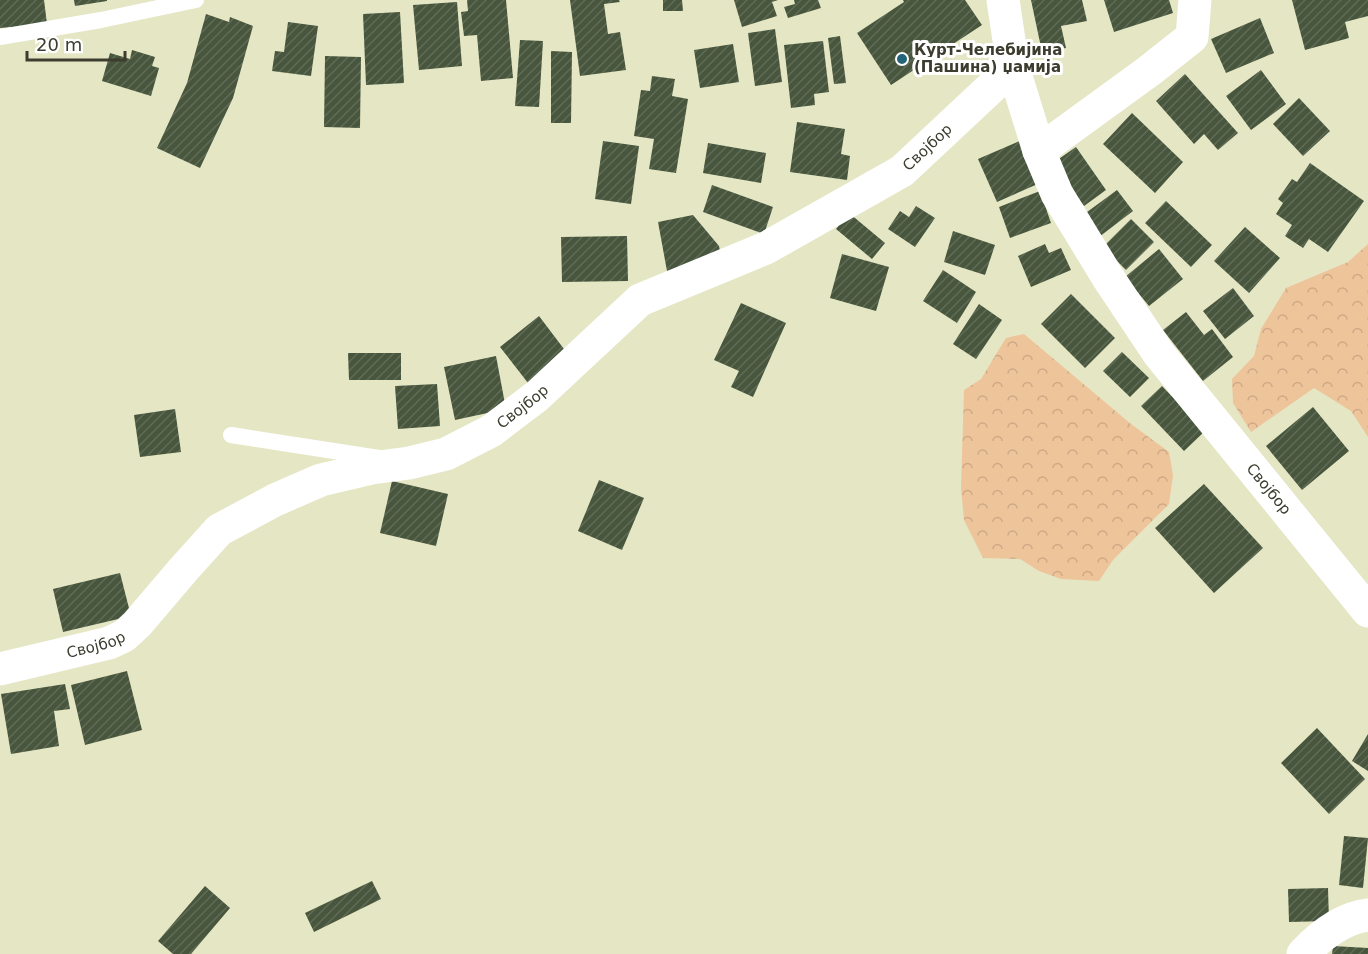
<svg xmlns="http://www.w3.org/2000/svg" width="1368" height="954" viewBox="0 0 1368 954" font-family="'DejaVu Sans',sans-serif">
<defs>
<pattern id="forest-crowns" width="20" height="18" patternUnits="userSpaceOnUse" patternTransform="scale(1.5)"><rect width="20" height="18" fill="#eec49b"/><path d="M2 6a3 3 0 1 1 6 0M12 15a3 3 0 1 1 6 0" fill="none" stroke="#cda986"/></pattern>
<pattern id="building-hatch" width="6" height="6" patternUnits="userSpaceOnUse" patternTransform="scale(1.5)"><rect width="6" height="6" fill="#47563c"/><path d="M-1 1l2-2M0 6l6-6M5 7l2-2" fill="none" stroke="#606c57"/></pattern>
</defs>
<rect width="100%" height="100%" fill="#e5e6c4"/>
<path fill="url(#forest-crowns)" d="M1368 244V437L1351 411 1314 388 1251 432 1233 403 1232 379 1254 356 1261 329 1286 288 1348 262Z
M1024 334 1131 424 1169 452 1173 475 1169 504 1113 560 1099 581 1061 579 1039 571 1020 559 983 558 964 520 961 488 964 390 981 379 1006 338Z"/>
<path fill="url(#building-hatch)" d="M0 0H44L47 24 0 28Z
M74 0H107V1L75 6Z
M467 0H506L513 78 481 81 477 35 464 36 461 12 468 11Z
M570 0H619L620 2 604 4 608 34 620 32 626 70 580 76Z
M663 0H682L683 11H663Z
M734 0H778L772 2 777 16 742 27Z
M794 0H818L821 8 788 18 784 7 795 4Z
M903 0H965L982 25 891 85 857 33 904 2Z
M1031 0H1082L1087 21 1061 26 1066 48 1042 52Z
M1104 0H1169L1173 13 1114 32Z
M1292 0H1368V16L1345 22 1349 38 1305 50Z
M457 2 462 66 419 70 413 5Z
M400 12 404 83 366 85 363 14Z
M206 14 229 22 230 17 253 26 233 98 200 168 157 148 187 83Z
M1260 18 1274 53 1226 73 1211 39Z
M288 22 318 26 311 76 272 71 275 51 284 52Z
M775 29 782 82 755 86 748 33Z
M840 36 846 83 834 84 828 38Z
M520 40 543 41 539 107 515 106Z
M823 41 829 92 814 94 815 105 791 108 784 45Z
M733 44 739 82 700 88 694 50Z
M132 50 155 57 152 66 159 68 151 96 102 81 110 53 130 59Z
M551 51 572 52 571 123H551Z
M325 56 361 57 360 128 324 127Z
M1261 70 1286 104 1251 130 1226 96Z
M1185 74 1238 133 1218 150 1204 134 1194 144 1156 101Z
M652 76 675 79 672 96 688 99 676 173 649 169 654 139 634 136 641 90 650 91Z
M1299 98 1330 131 1303 156 1273 124Z
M1132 113 1183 162 1155 193 1103 144Z
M797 122 845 129 841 154 850 156 847 180 790 172Z
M1022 140 1040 183 997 202 978 159Z
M603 141 639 146 631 204 595 199Z
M708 143 766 153 761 183 703 173Z
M1076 147 1106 190 1084 206 1053 163Z
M1310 163 1364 201 1328 252 1309 239 1303 248 1285 236 1292 225 1276 214 1283 203 1278 199 1292 179 1297 182Z
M712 185 773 207 764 234 703 212Z
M1117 190 1133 211 1099 237 1083 215Z
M1040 191 1051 223 1010 238 999 207Z
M1166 201 1212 245 1191 267 1145 223Z
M916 206 935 218 915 247 888 229 900 211 909 217Z
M849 213 885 243 872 259 836 229Z
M693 215 719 246 722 261 667 271 658 222Z
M1131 219 1154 242 1126 270 1103 247Z
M1245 227 1280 258 1249 293 1214 261Z
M953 231 995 245 985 275 944 262Z
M627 236 628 281 562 282 561 237Z
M1045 244 1049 253 1061 248 1071 270 1031 287 1018 256Z
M1159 249 1183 279 1149 306 1125 277Z
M842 254 889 267 876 311 830 298Z
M943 270 976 292 957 323 923 301Z
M1233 288 1254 316 1225 339 1203 311Z
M1071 294 1115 338 1085 368 1041 324Z
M741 303 786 323 753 397 731 387 739 371 714 360Z
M979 304 1002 320 976 359 953 344Z
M1186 312 1204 335 1212 329 1233 357 1203 381 1163 330Z
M539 316 567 353 528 383 500 347Z
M1122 352 1149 378 1130 397 1103 371Z
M348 353H401V380H349Z
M496 356 506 409 455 420 444 367Z
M437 384 440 426 398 429 395 386Z
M1162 386 1205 431 1184 451 1141 406Z
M1313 407 1349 451 1302 490 1266 446Z
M175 409 181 452 140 457 134 415Z
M599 480 644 498 622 550 578 531Z
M392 481 448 494 436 546 380 533Z
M1204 484 1263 548 1214 593 1155 528Z
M120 573 131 616 63 632 53 589Z
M127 671 142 730 85 745 71 685Z
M65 684 70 709 54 711 59 746 11 754 1 694Z
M1317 728 1365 779 1329 814 1281 763Z
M1368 734V771L1352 761Z
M1344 836 1368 838 1363 888 1339 885Z
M372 881 381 899 314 932 305 913Z
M205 886 230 908 191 954H173L158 941Z
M1328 888 1329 921 1289 922 1288 889Z
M1333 946 1368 948V954H1332Z"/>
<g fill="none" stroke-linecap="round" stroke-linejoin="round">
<path stroke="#fff" stroke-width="16" d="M0 37 101 20 196 0
M231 435 379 458"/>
<g stroke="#fff" stroke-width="33">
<path id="s1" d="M1003 0 1013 67 1039 151 1057 194 1107 276 1159 354 1368 611"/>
<path d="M1039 151 1149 71 1192 37 1195 0"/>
<path id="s2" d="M0 669 109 643 124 636 137 624 183 570 219 530 275 500 321 480 372 468 409 463 446 454 491 431 537 396 640 300 766 248 902 171 1013 67"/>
<path d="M1303 954C1320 936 1343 918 1368 915"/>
</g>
</g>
<circle fill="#226578" stroke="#fff" stroke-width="2" cx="902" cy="59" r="6"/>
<g text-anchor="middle" stroke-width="6" stroke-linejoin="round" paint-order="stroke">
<g font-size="15" font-weight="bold" fill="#3c3d2f" stroke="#fff" text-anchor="start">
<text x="914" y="55">Курт-Челебијина<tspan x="914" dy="17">(Пашина) џамија</tspan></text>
</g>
<g font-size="15" fill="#3c3d2f" stroke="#fff">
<text dy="5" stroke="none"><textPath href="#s2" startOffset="1089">Својбор</textPath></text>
<text dy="5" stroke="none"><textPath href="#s2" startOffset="603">Својбор</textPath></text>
<text dy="5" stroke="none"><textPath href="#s1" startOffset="566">Својбор</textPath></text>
<text dy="5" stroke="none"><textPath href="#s2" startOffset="99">Својбор</textPath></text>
</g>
</g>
<path d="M27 51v9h98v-9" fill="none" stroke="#3c3d2f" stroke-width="3"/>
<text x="36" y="51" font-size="18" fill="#3c3d2f" stroke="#ffffff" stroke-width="4.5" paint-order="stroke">20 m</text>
</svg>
